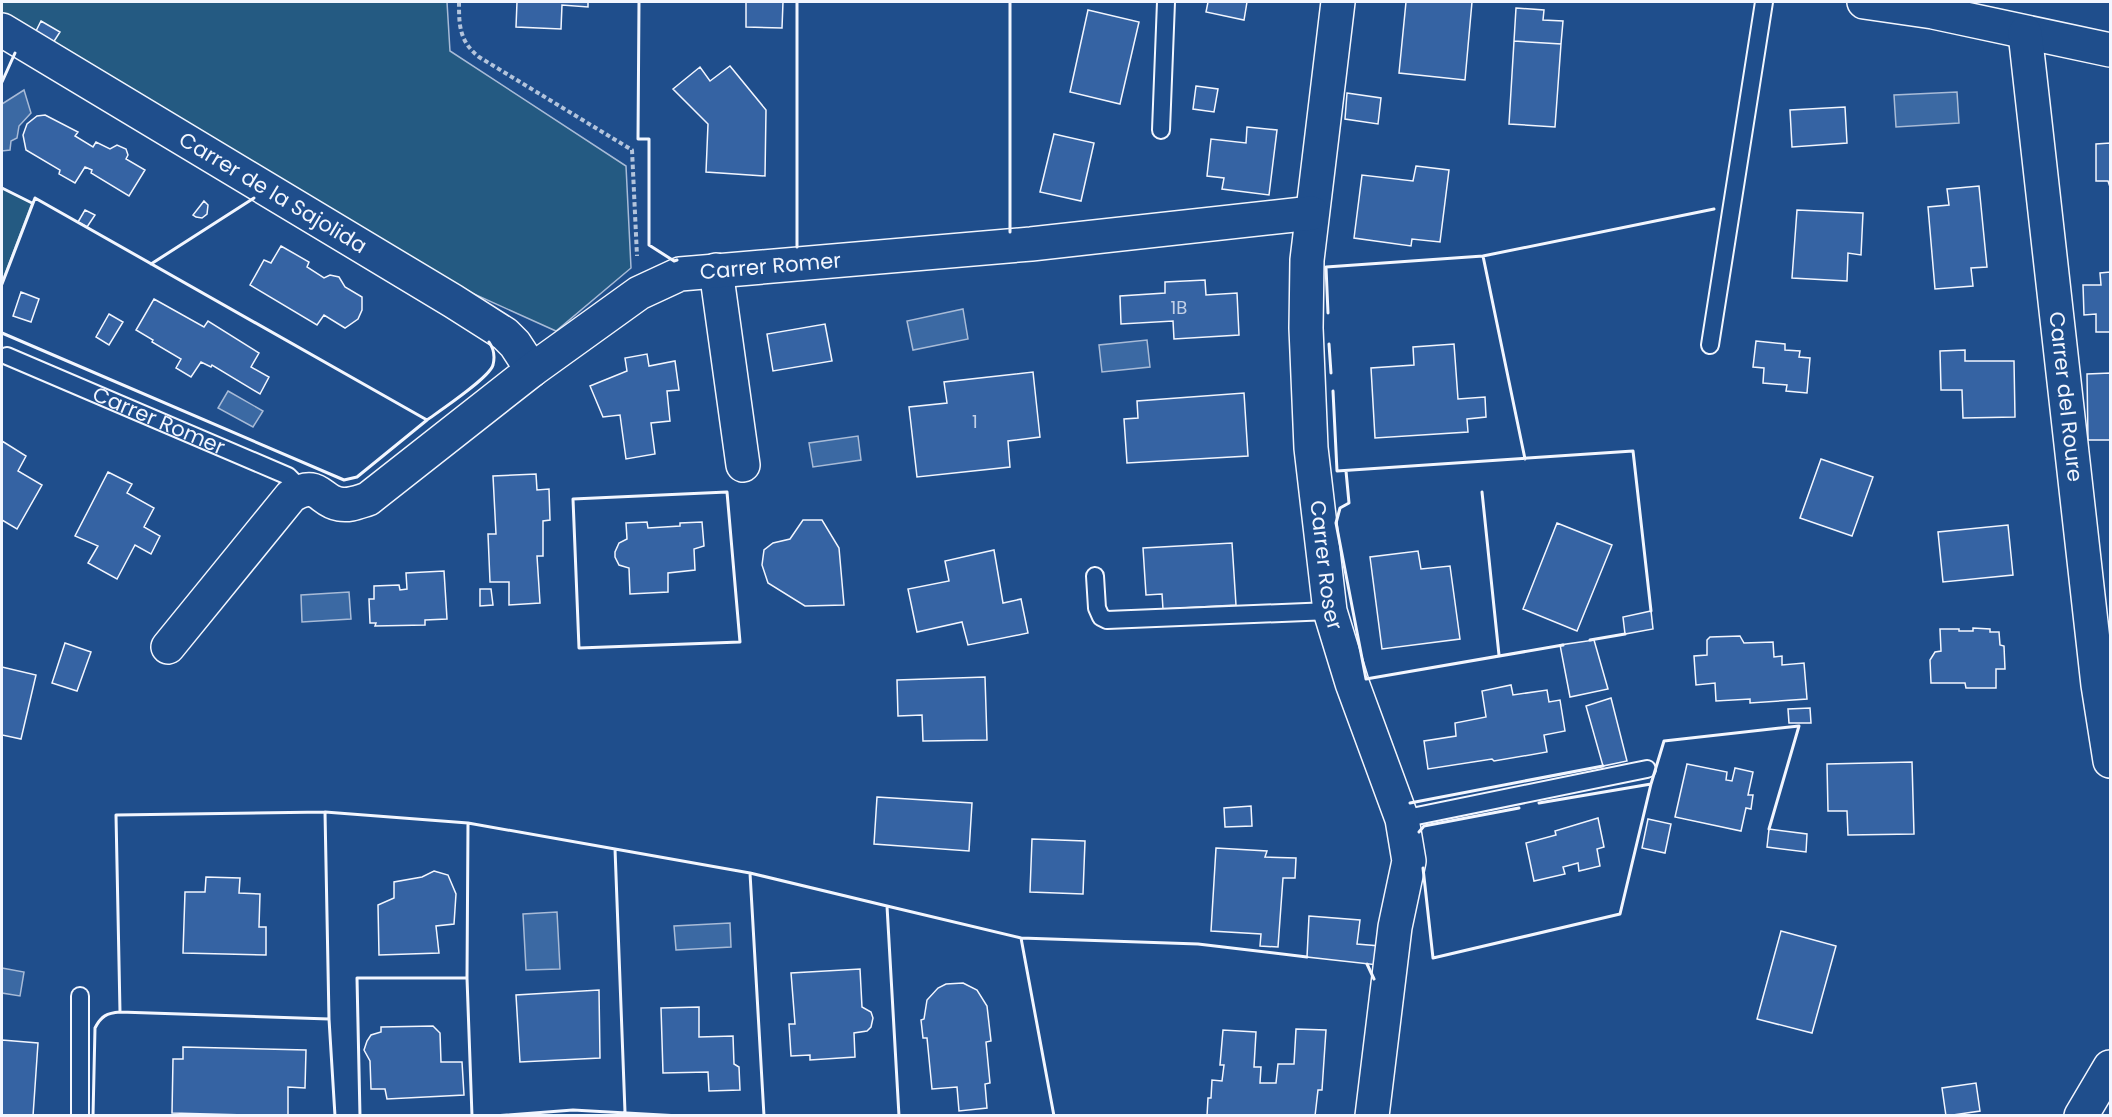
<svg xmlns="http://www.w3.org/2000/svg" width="2112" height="1117" viewBox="0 0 2112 1117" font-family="Poppins,sans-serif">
<rect width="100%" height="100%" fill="#1f4e8c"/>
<path fill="#245a82" stroke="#a8bbd7" stroke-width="1.5" d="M2 2H447L450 51 626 166 631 268 556 331 443 280 2 15Z
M2 188 32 203 2 282Z"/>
<path fill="#3b69a3" stroke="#a8bbd7" stroke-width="1.5" d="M24 90 31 113 19 126 17 138 11 141 10 150 2 151V104Z
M1957 92 1959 123 1896 127 1894 95Z
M963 309 968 339 913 350 907 321Z
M1147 340 1150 367 1102 372 1099 345Z
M228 391 263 411 253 427 218 408Z
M858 436 861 460 813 467 809 443Z
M349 592 351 619 302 622 301 595Z
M557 912 560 969 526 970 523 914Z
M730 923 731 947 676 950 674 926Z
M2 968 24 972 20 996 2 993Z"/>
<path fill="#3563a3" stroke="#f2f6ff" stroke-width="1.5" d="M517 2H588V7L562 5 561 29 516 27Z
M746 2H783L782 28 746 27Z
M1208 2H1247L1244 20 1206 12Z
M1406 2H1472L1465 80 1399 73Z
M1516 8 1544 10 1543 20 1563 21 1561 44 1514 41Z
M1088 10 1139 22 1120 104 1070 92Z
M41 21 60 32 51 46 34 35Z
M1514 41 1561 44 1555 127 1509 124Z
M730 66 766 110 765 176 706 172 708 124 673 89 700 67 710 81Z
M1196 86 1218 89 1214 112 1193 109Z
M1347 93 1381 98 1378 124 1345 119Z
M1845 107 1847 143 1792 147 1790 110Z
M45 115 78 132 75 136 93 147 96 142 110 149 117 145 126 149 128 155 126 159 145 170 129 196 91 173 92 170 85 167 75 183 59 174 60 170 26 150 23 135 27 124 37 116Z
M1247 127 1277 130 1269 195 1222 189 1224 178 1207 176 1211 139 1246 143Z
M1054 134 1094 143 1081 201 1040 192Z
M2110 143V187L2108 181H2096V144Z
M1416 166 1449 170 1440 242 1412 239 1411 246 1354 238 1362 175 1413 181Z
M1979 186 1987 267 1971 268 1973 286 1935 289 1928 207 1949 205 1947 189Z
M204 201 208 205 207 214 202 218 196 217 193 215Z
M85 210 95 215 87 227 78 222Z
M1797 210 1863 213 1861 255 1848 253 1847 281 1792 278Z
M281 246 309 262 307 267 324 278 330 275 339 277 345 287 362 297V310L358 319 345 328 324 315 317 325 250 285 264 260 271 263Z
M2110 272V332H2096V314L2084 315 2083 285H2101L2100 273Z
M1205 280 1206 295 1237 293 1239 335 1174 339 1173 321 1121 324 1120 296 1165 293V282Z
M21 292 39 299 31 322 13 316Z
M154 299 204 327 208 321 259 353 251 367 269 377 260 394 212 365 211 367 201 362 191 377 176 368 181 359 152 342 153 340 136 330Z
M109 314 123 322 109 345 96 337Z
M825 324 832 361 773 371 767 334Z
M1756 341 1785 344V350L1800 351 1799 357 1810 358 1807 393 1786 391 1787 385 1763 383 1764 368 1753 367Z
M1454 344 1458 399 1485 397 1486 417 1467 419 1468 432 1375 438 1371 368 1414 365 1413 347Z
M1965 350V361H2014L2015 417 1963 418 1962 390H1941L1940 351Z
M647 354 649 366 675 361 679 390 667 391 670 421 651 423 655 454 626 459 620 415 603 417 590 386 627 371 625 358Z
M1033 372 1040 437 1008 441 1010 467 917 477 909 407 947 403 944 382Z
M2110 373V440H2088L2087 374Z
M1244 393 1248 456 1127 463 1124 419 1138 418 1137 401Z
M2 441 26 456 18 471 42 485 17 529 2 520Z
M1821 459 1873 477 1852 536 1800 518Z
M108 472 132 484 127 493 154 508 144 527 160 536 151 554 135 545 117 579 88 563 98 546 75 536Z
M536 474 537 490 549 489 550 520 543 521V556H537L540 603 509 605V582H490L488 534H496L493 476Z
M803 520H822L839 548 844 605 805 606 768 583 762 565 764 550 773 543 790 539Z
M647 522 648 528 680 526V523L702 522 704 546 694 549 695 570 668 573V592L630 594 629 568 619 565 615 557V552L619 543 627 539 626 523Z
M1557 523 1612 545 1577 631 1523 609Z
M2008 525 2013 575 1943 582 1938 532Z
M1232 543 1236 605 1163 609 1162 594 1146 595 1143 548Z
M994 550 1003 603 1021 599 1028 633 968 645 962 622 917 632 908 589 949 581 945 561Z
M1418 551 1421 569 1450 566 1460 639 1382 649 1370 557Z
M444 571 447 619 425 620V625L375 626 376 623H370L369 599H374V586L399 585 400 590 407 589 406 573Z
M480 589H491L493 605 480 606Z
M1651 611 1653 629 1625 634 1623 617Z
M1973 628 1990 629V632H1999L2000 645 2004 646 2005 669H1996V688H1966L1965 683H1931L1930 660 1935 652 1941 651 1940 629H1959V631H1973Z
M1740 636 1744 643 1773 642 1774 657 1782 656V665L1804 663 1807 699 1750 703V699L1716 701 1715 683 1696 685 1694 656 1707 655V640L1710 637Z
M1594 640 1608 689 1570 697 1560 645Z
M65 643 91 652 77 691 52 683Z
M2 667 36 675 21 739 2 735Z
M985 677 987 740 923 741 922 715 898 716 897 680Z
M1511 685 1513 695 1547 690 1549 702 1560 700 1565 731 1544 735 1547 752 1494 761 1492 759 1428 769 1424 741 1456 736 1455 723 1486 717 1482 691Z
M1611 698 1627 761 1603 766 1586 706Z
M1810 708 1811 723H1789L1788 709Z
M1912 762 1914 834 1848 835 1847 811H1828L1827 764Z
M1687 764 1727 772 1726 780 1732 781 1735 768 1753 772 1748 795H1753L1751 809 1746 808 1741 831 1675 817Z
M877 797 972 803 969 851 874 844Z
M1251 806 1252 826 1225 827 1224 808Z
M1598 818 1604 847 1597 849 1600 866 1579 871 1578 863 1563 867 1565 874 1534 881 1526 843 1556 835 1555 831Z
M1648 819 1671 824 1665 853 1642 848Z
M1769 829 1807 834 1806 852 1767 847Z
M1032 839 1085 841 1083 894 1030 892Z
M1216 848 1267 851 1265 857 1296 858 1295 878H1283L1278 947 1260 946 1261 934 1211 931Z
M434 871 448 875 456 894 454 924 436 926 439 953 379 955 378 905 394 898V882L422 877Z
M206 877 240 878 239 893 260 894 259 927H266V955L183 953 185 892H205Z
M1309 916 1360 920 1357 944 1380 946 1378 965 1307 957Z
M1781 931 1836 946 1812 1033 1757 1019Z
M860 969 862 1007 871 1012 873 1018 871 1027 867 1031 854 1033 855 1057 810 1060V1055L791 1056 789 1024H795L791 973Z
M963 983 977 990 987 1006 991 1041 986 1042 990 1083 985 1084 987 1108 959 1111 957 1087 932 1089 927 1038H923L921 1020 924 1019 927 1000 938 988 946 984Z
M599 990 600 1058 520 1062 516 995Z
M699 1007V1037L733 1036 734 1064 739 1067 740 1090 709 1091 708 1072 663 1073 661 1008Z
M433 1026 440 1033 441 1062H462L464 1095 387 1099 385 1089H371L370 1061 364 1050 367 1041 371 1035 381 1032V1027Z
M1296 1029 1326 1030 1322 1090H1318L1315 1116H1207L1208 1098H1211L1212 1080 1222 1081 1224 1065H1220L1223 1030 1256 1032 1254 1067H1261L1260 1083H1276L1278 1064H1294Z
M2 1040 38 1043 33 1116H2Z
M183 1047 306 1050 305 1088 288 1087V1116L172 1113 173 1059H183Z
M1976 1083 1980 1111 1946 1116 1942 1088Z"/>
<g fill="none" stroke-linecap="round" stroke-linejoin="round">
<defs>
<g id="service">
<path d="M1161 130 1166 2"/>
<path d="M1710 345 1764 2"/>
<path id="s1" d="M7 356 288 476 295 483 299 491H303"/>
<path d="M1095 576 1097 608 1101 617 1107 620 1330 611"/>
<path d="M1402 819 1647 769"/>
<path d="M80 1116V996"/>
</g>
<g id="minor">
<path id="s2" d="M1338 2 1307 260 1306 328 1311 448 1330 611 1352 683 1402 819 1409 861 1395 927 1372 1116"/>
<path d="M1864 2 1933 12 2110 50"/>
<path id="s3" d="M2 30 453 301 505 334 515 344 532 370"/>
<path id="s4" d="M2025 33 2098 685 2110 761"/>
<path d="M716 270 743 465"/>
<path id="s5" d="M168 647 291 496C319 479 320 501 339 504 350 506 358 502 368 499L532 370 639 293 680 274 1031 244 1312 213"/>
<path d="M2081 1116 2110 1067"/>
</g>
</defs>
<use href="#service" stroke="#f2f6ff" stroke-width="20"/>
<use href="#minor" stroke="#f2f6ff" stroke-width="36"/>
<path stroke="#b3c4dc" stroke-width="4" stroke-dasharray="4.5 3" stroke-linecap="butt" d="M459 2C459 25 459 41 479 57L632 150 637 256"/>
<use href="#service" stroke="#1f4e8c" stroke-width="16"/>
<use href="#minor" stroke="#1f4e8c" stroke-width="33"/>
<path stroke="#f2f6ff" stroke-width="3" d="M639 2 638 139H649V245L674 261 677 260
M797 2V247
M2 82 15 53
M2 188 32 203
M1010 232V2
M1483 256 1525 459
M151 264 254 198
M2 284 35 198 427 420C441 410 489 378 493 365 495 357 494 349 489 342
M1328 313 1326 267 1483 256 1714 209
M2 333 344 480 357 477 427 420
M1329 344 1331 373
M1333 391 1337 471 1633 451 1651 611
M1346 471 1349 503 1340 508 1336 523 1366 679 1563 645
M727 492 740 642 579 648 573 499Z
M1482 492 1499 655
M1590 640 1625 634
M1651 784 1664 741 1799 726 1769 829
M1410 803 1603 766
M325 812 468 823 467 978 472 1116
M468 823 615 849 625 1112
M1419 832 1424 826 1519 808
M615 849 750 873 764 1116
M1423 868 1433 958 1620 914 1651 784 1539 803
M750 873 887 906 899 1116
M887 906 1021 938 1054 1116
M1021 938 1198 944 1307 957
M1367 964 1374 979
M120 1012 116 815 325 812 329 1019
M93 1116 95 1028C101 1016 107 1013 120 1012L329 1019 335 1116
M360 1116 357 978H467
M494 1116 573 1110 680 1116"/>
</g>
<g text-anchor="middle" stroke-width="4.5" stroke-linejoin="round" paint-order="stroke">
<g font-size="18" fill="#c3d1e8">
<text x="1179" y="314">1B</text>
<text x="975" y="428">1</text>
</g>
<g font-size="21" fill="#f2f6ff" stroke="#1f4e8c">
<text dy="7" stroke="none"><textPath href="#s3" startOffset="316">Carrer de la Sajolida</textPath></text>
<text dy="7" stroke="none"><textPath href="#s5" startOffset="754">Carrer Romer</textPath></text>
<text dy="7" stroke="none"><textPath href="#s4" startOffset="366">Carrer del Roure</textPath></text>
<text dy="7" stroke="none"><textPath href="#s1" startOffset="165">Carrer Romer</textPath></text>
<text dy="7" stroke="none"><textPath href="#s2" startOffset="566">Carrer Roser</textPath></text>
</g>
</g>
<rect width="2112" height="1117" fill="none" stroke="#f2f6ff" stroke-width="6"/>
</svg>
